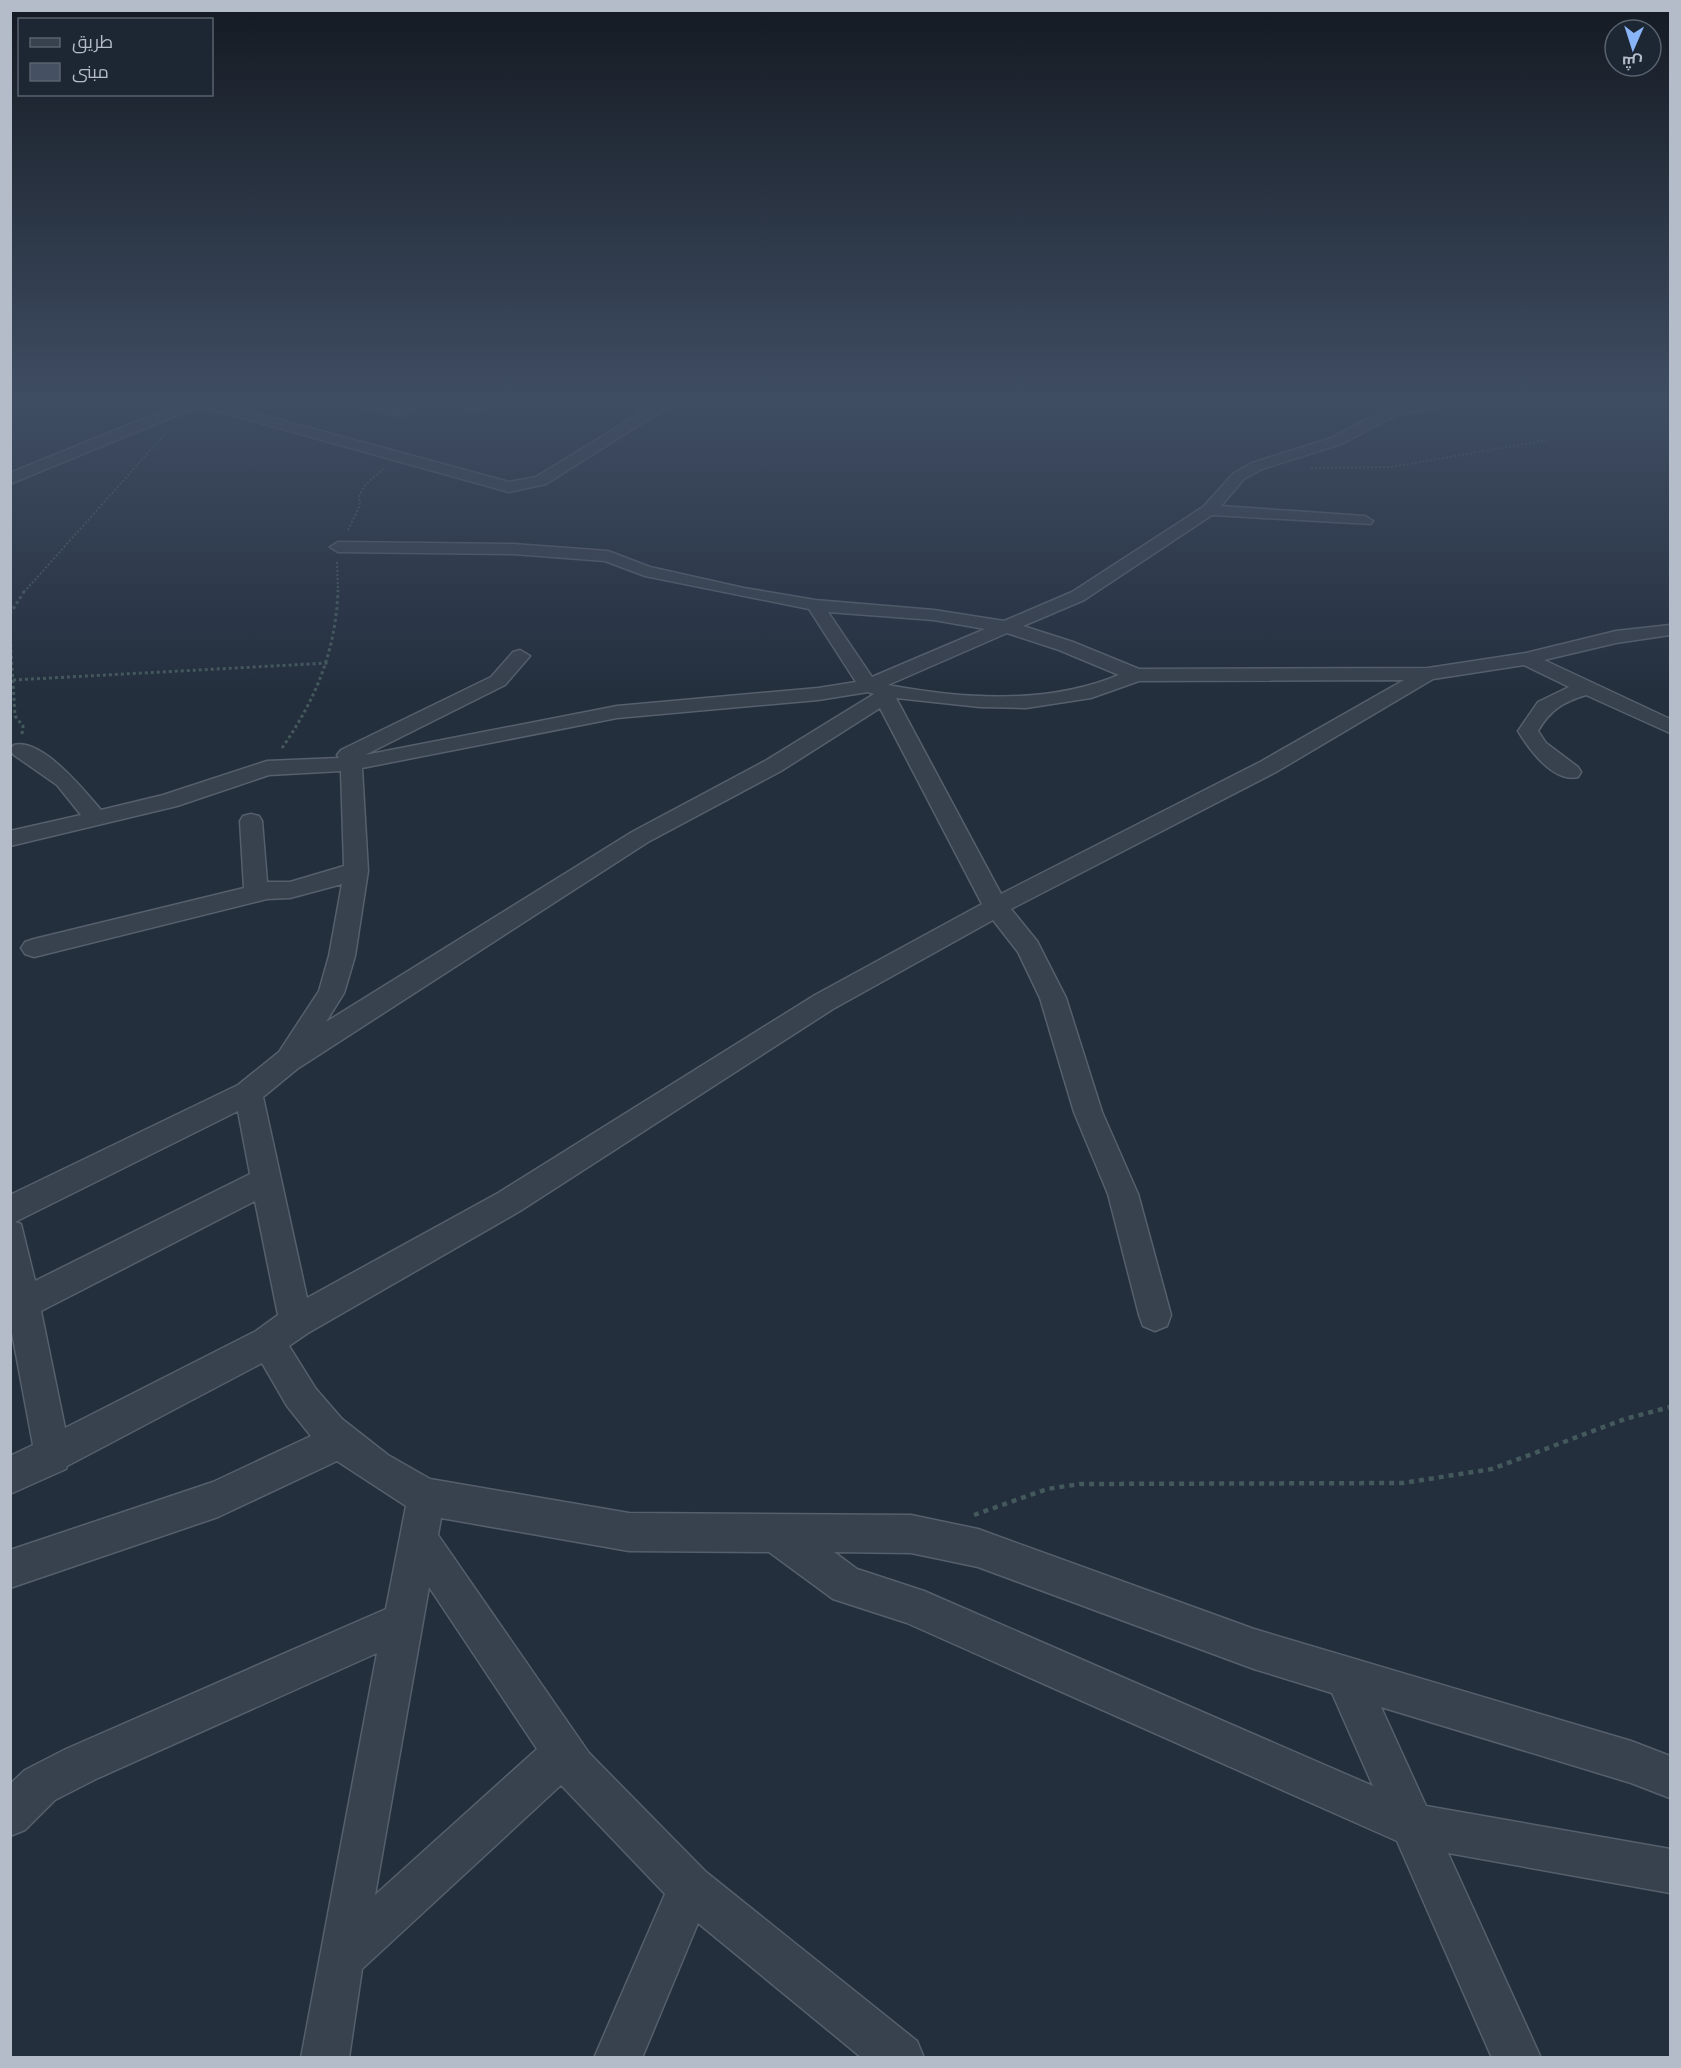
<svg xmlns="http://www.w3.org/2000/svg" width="1681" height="2068" viewBox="0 0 1681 2068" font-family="Karla,Cairo,sans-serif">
<rect width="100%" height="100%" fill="#242f3e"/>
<path fill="#455162" d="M330 401H376L416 410 402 418Z
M480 401 494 405 475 415 461 411Z"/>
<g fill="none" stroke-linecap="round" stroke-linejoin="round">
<defs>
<path id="street" d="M187 401H211L509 482 536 477 660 401H677L546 484 509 492 199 406 10 484V473Z
M1426 401H1459L1452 405 1397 415 1341 444 1262 469 1244 479 1221 506 1365 516 1373 521 1371 524 1212 515 1084 600 1023 626 1073 642 1139 669 1428 668 1526 653 1616 631 1670 625V635L1616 643 1544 660 1670 719V733L1586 695C1563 702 1550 710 1538 731L1546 743 1578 767 1581 772 1578 777C1553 783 1529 749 1518 731L1538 702 1569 687 1524 665 1433 679 1276 772 1011 909 1037 941 1066 998 1102 1112 1138 1194 1171 1315 1167 1326 1155 1331 1143 1326 1139 1315 1108 1194 1074 1112 1040 998 1018 952 993 920 833 1009 520 1211 308 1333 289 1346 316 1389 342 1419 388 1455 430 1479 629 1513 911 1515 978 1529 1254 1629 1631 1741 1670 1756V1798L1631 1783 1381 1707 1426 1806 1670 1849V1893L1448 1853 1541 2058H1492L1397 1841 907 1623 833 1599 769 1552 629 1551 441 1518 438 1535 589 1753 706 1872 917 2041 924 2058H862L698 1923 642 2058H594L665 1894 561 1785 362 1969 349 2058H301L377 1653 96 1779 55 1800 25 1830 10 1836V1784L25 1770 66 1749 386 1609 406 1506 337 1461 218 1517 10 1588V1550L213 1482 311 1436 287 1406 262 1363 67 1466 66 1469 10 1494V1456L33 1445 10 1322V1195L238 1085 279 1052 319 991 329 956 342 884 290 898 267 899 34 957 25 954 21 948 25 942 34 939 244 888 240 821 243 816 251 814 259 816 262 821 267 882H290L344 866 341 771 269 775 177 806 10 846V831L81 815 57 785 14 755 10 750 14 745C42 738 84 790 101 810L163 795 267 761 339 758 337 755 341 750 491 677 513 652 520 650 530 656 505 685 365 755 617 706 818 688 856 682 809 609 645 576 605 561 513 554 338 552 330 547 338 542 513 544 608 551 650 567 744 588 815 600 934 610 1004 621 1072 592 1203 507 1234 473 1252 463 1331 438 1388 408ZM828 612 934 620 985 629 872 677ZM1007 633 1059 650 1119 675C1047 705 963 699 888 685ZM1404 680 1260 762 1001 894 896 698 980 707 1026 708 1091 698 1139 681ZM868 692 874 694 765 761 632 832 326 1022 344 993 355 956 368 871 362 768 617 718 818 700ZM880 708 982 904 815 995 498 1193 307 1298 263 1097 297 1069 648 842 781 771ZM238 1111 250 1174 35 1281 21 1224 15 1222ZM255 1201 278 1315 256 1331 65 1428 41 1311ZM834 1552 911 1553 978 1567 1254 1669 1332 1693 1373 1786 924 1591 857 1569ZM429 1587 537 1749 375 1895Z"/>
</defs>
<use href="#street" stroke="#565f6c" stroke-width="3"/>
<path stroke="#44595c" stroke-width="2" stroke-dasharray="2 2" stroke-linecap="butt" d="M1311 468 1391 467 1548 440
M348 530 360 505 359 496 365 485 383 469
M337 562 338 592
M24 592 164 435"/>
<path stroke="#44595c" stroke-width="3" stroke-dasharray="3 3" stroke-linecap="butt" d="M10 614 25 590
M10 632 15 716 23 726 22 734
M13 680 328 663
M282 748C316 699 336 650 338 590"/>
<path stroke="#44595c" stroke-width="4.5" stroke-dasharray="5 5" stroke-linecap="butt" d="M974 1515 1047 1489 1080 1484 1403 1483 1492 1469 1625 1419 1670 1407"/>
<use href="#street" fill="#38414e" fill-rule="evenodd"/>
</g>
<linearGradient id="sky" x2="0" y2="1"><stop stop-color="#141a22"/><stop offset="0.58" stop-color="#3f4d63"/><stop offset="1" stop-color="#3f4d63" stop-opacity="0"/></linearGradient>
<rect width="1681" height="691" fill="url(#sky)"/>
<rect width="1681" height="2068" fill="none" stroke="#b4bcc9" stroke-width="24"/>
<rect x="18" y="18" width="195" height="78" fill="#1d2633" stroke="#59626f" stroke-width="1.5"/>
<rect x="30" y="38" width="30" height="9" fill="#38414e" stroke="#59626f" stroke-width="1.5"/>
<text x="72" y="48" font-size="18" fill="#b4bcc9">طريق</text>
<rect x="30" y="63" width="30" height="18" fill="#455162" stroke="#59626f" stroke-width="1.5"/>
<text x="72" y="78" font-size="18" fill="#b4bcc9">مبنى</text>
<g transform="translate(1633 48) rotate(183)"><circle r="28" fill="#1d2633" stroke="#59626f" stroke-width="1.5"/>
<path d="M0-4.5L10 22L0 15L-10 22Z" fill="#8ab4f8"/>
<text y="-9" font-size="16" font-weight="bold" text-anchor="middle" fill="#b4bcc9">ش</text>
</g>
</svg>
